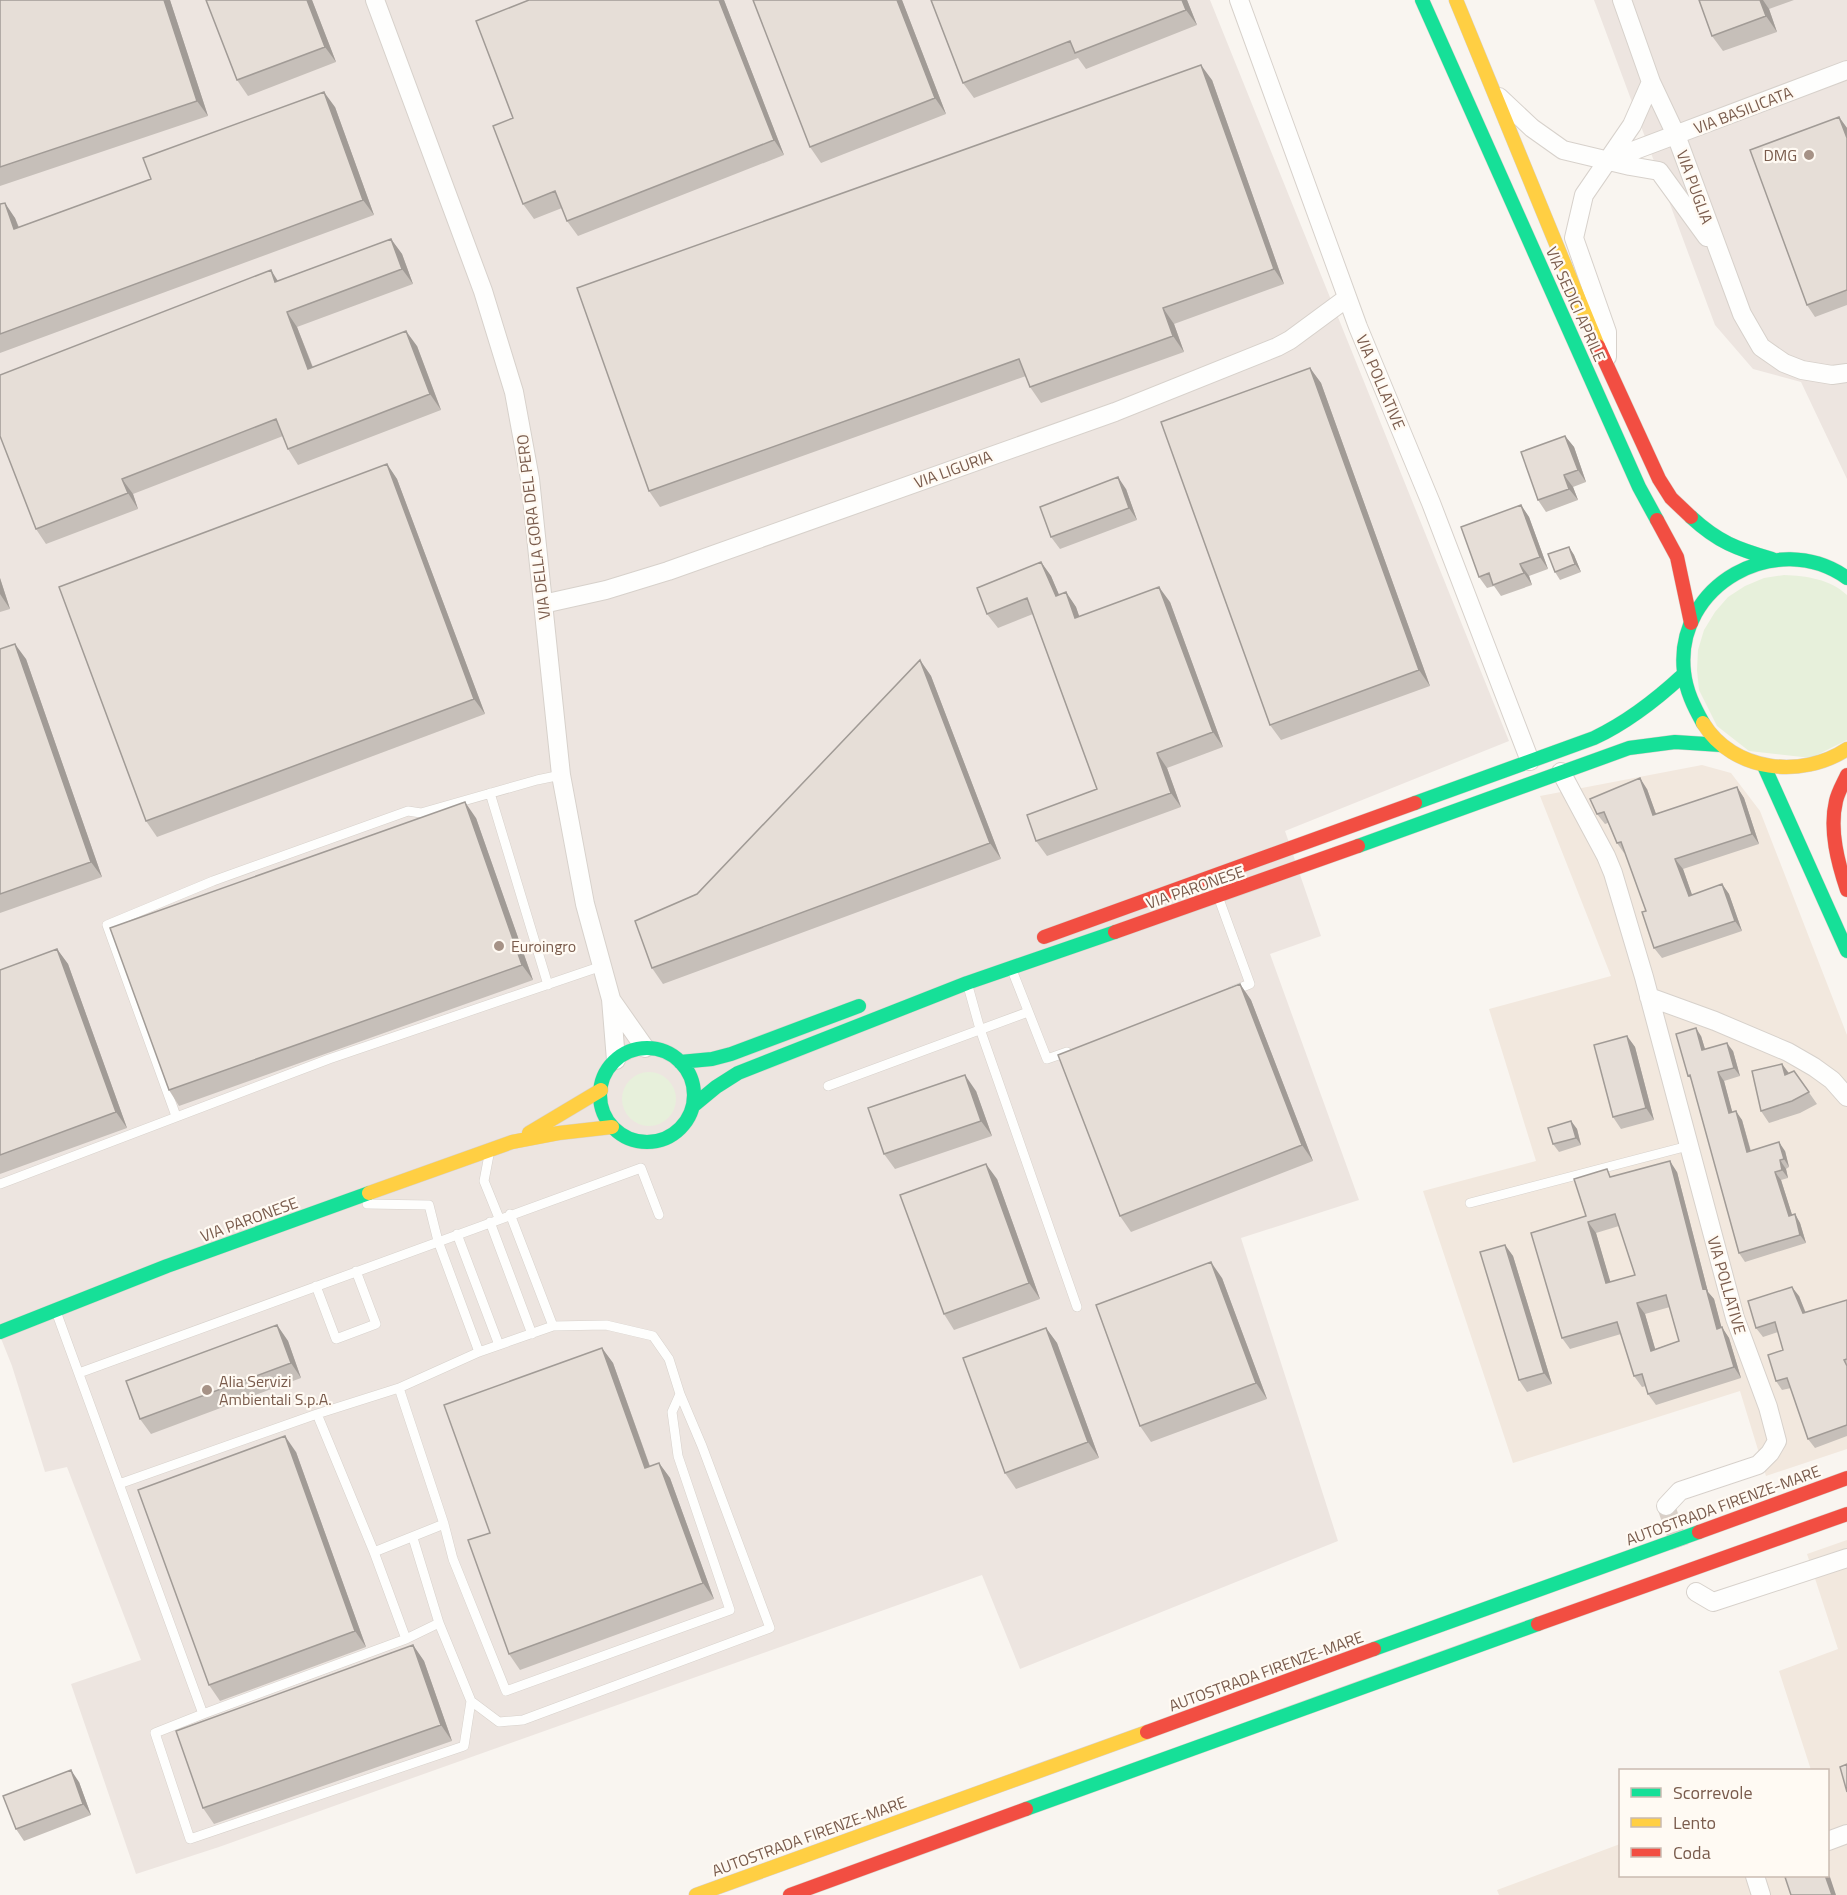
<svg xmlns="http://www.w3.org/2000/svg" width="1847" height="1895" viewBox="0 0 1847 1895" font-family="'Titillium Web',sans-serif">
<rect width="100%" height="100%" fill="#f9f5f0"/>
<path fill="#f2e8de" d="M1702 765 1731 773 1760 811 1847 1035V1449L1766 1476 1740 1391 1513 1463 1423 1191 1536 1161 1489 1009 1611 976 1540 796Z
M1847 1540V1895H1499L1497 1890 1620 1844V1876H1828V1770H1811L1779 1671 1838 1649 1807 1554Z"/>
<path fill="#ede5e0" d="M0 0H1210L1509 741 1285 831 1321 936 1270 954 1359 1200 1241 1238 1338 1541 1020 1669 982 1575 219 1847 136 1874 71 1684 141 1660 67 1467 45 1472 12 1366 0 1336Z
M1594 0H1847V479L1801 382 1753 369 1715 325Z"/>
<path fill="#e7f0db" d="M1784 575C1807 576 1830 579 1847 595V740L1811 758 1749 751 1717 726 1699 690 1697 670 1698 650 1704 630 1715 612 1728 597 1745 586 1764 578Z
M622 1099a27 27 0 1 1 54 0a27 27 0 1 1-54 0Z"/>
<g fill="none" stroke-linecap="round" stroke-linejoin="round">
<path stroke="#d9cfc7" stroke-width="18" stroke-dasharray="18 9" stroke-linecap="butt" d="M1666 1506 1680 1547"/>
<defs>
<path id="lane" d="M490 793 548 985
M1219 899 1250 984 1232 991
M1012 970 1047 1059 1067 1052
M968 986 980 1029 1077 1307
M828 1086 1028 1012
M176 1116 107 925 213 881 408 811 421 813 537 780 561 775
M489 1155 484 1181 499 1218
M0 1184 329 1059 602 966
M1470 1203 1688 1146
M367 1204 429 1205 438 1241 479 1352
M510 1214 553 1326
M490 1222 532 1334
M457 1234 499 1345
M316 1286 336 1339 376 1324 356 1271
M57 1314 203 1714 406 1639 439 1623
M79 1373 641 1168 659 1215
M317 1414 374 1552 406 1639
M119 1484 317 1414 399 1388 479 1352 553 1326 606 1325 653 1336 669 1359 680 1394 672 1412 678 1456 730 1610 506 1691 453 1559 444 1524 399 1388
M413 1538 439 1623 471 1701 499 1722 523 1720 770 1628 702 1446 680 1394
M374 1552 444 1524
M203 1714 155 1733 190 1839 464 1746 471 1701"/>
<path id="street" d="M375 0 483 291 514 392 530 479 561 775 585 904 611 999 616 1060
M1239 0 1358 327 1431 503 1530 761
M1622 0 1651 82 1676 135 1742 314 1761 347 1784 363 1802 370 1832 375 1847 373
M1499 97 1532 128 1563 150 1630 166 1659 171 1707 237
M1606 161 1847 70
M1607 357V332L1574 238 1584 195 1632 125 1651 82
M543 604 606 590 668 571 1115 412 1277 347 1290 340 1347 298
M1561 772 1606 856 1613 873 1644 977 1735 1318 1768 1407 1777 1441 1770 1453 1758 1465 1680 1491 1666 1506
M1649 997 1715 1021 1788 1052 1814 1067 1832 1080 1847 1097
M612 1001 645 1048
M1696 1592 1713 1602 1847 1558
M1828 1841 1847 1834
M1755 1876 1761 1895"/>
<path id="fast" d="M1422 0 1639 487 1657 520
M1691 517C1718 542 1737 549 1772 559
M1703 723C1694 707 1686 691 1684 672 1674 585 1777 528 1847 578
M1764 766 1847 951
M1415 803 1594 738C1628 722 1656 700 1683 675
M1358 846 1629 748 1675 742 1721 745
M600 1095a47 47 0 1 1 94 0a47 47 0 1 1-94 0Z
M680 1062 712 1059 731 1054 859 1006
M693 1106 716 1087 738 1073 967 983 1115 932
M0 1332 167 1266 369 1193
M1374 1649 1699 1532
M1026 1809 1538 1624"/>
<path id="slow" d="M1456 0 1598 346
M1703 723C1733 772 1802 779 1847 749
M529 1133 601 1090
M369 1193 512 1142 559 1133 612 1127
M696 1895 1147 1732"/>
<path id="jam" d="M1598 346 1659 479 1671 498 1691 517
M1657 520 1677 557 1691 623
M1847 775C1843 784 1838 792 1836 801 1829 830 1838 863 1847 890
M1115 932 1358 846
M1044 937 1415 803
M1699 1532 1847 1478
M1538 1624 1847 1514
M1147 1732 1374 1649
M790 1895 1026 1809"/>
</defs>
<use href="#lane" stroke="#d7d1cb" stroke-width="10"/>
<use href="#street" stroke="#d7d1cb" stroke-width="20"/>
<use href="#fast" stroke="#d9d2cb" stroke-width="15"/>
<use href="#slow" stroke="#d9d2cb" stroke-width="15"/>
<use href="#jam" stroke="#d9d2cb" stroke-width="15"/>
<use href="#lane" stroke="#fefefd" stroke-width="9"/>
<use href="#street" stroke="#fefefd" stroke-width="18"/>
<use href="#fast" stroke="#16e098" stroke-width="14"/>
<use href="#slow" stroke="#ffcf43" stroke-width="14"/>
<use href="#jam" stroke="#f24e42" stroke-width="14"/>
</g>
<path fill="#c6bfb9" fill-rule="evenodd" d="M0 0H170L208 116 0 186Z
M312 0 336 62 248 96 237 80Z
M724 0 784 155 578 236 567 221 562 208 534 219 523 204 513 118Z
M902 0 946 114 821 163 810 147Z
M931 0H1187L1197 25 1086 69 1078 58 974 98 963 83Z
M1699 0H1794L1769 9 1777 32 1723 51 1712 36Z
M1212 80 1284 284 1174 324 1184 352 1041 403 1030 387 1026 376 660 507 649 491Z
M335 107 374 215 0 353V204L15 218 19 227 151 179Z
M1839 117 1847 128V305L1815 317 1807 305Z
M391 239 402 254 413 284 297 327 313 367 417 346 441 410 298 465 288 449 283 436 133 494 138 509 46 544 36 529 278 281Z
M1310 368 1321 383 1430 686 1281 740 1270 725Z
M1565 436 1574 447 1586 482 1573 487 1578 500 1546 512 1538 500Z
M387 464 397 479 485 714 157 837 146 821Z
M1126 489 1137 520 1060 549 1051 537Z
M1521 505 1529 517 1548 569 1529 576 1532 585 1501 596 1494 586 1487 588 1479 577Z
M1569 547 1574 555 1581 572 1560 580 1555 572Z
M1041 562 1051 576 1059 595 1066 592 1076 607 1079 616 1170 602 1223 747 1167 768 1181 807 1047 856 1036 841 1097 789 1033 614 998 628 987 614Z
M0 578 10 609 0 612Z
M0 649 26 659 102 877 0 913Z
M920 660 931 676 1001 859 663 984 652 968 697 894Z
M1737 787 1744 798 1759 844 1683 869 1692 895 1722 884 1729 894 1742 931 1662 958 1654 948 1646 911 1625 853H1624L1617 843 1608 823 1605 824 1597 814 1647 789 1656 814Z
M476 818 533 980 179 1106 169 1090Z
M57 949 68 964 127 1128 0 1174V970Z
M1240 984 1251 1000 1313 1161 1131 1232 1120 1216Z
M1627 1036 1635 1047 1654 1120 1621 1129 1613 1117Z
M1701 1036 1705 1049 1733 1051 1740 1076 1724 1081 1732 1112 1742 1120 1751 1151H1785L1789 1167 1786 1169 1788 1178 1781 1180 1792 1215 1795 1214 1800 1223 1806 1243 1745 1262 1739 1253 1692 1080 1688 1076Z
M1782 1064 1789 1073 1794 1071 1817 1104 1800 1113 1769 1123 1761 1111Z
M976 1091 992 1136 895 1169 884 1154Z
M1571 1121 1577 1129 1581 1145 1559 1152 1553 1144Z
M1677 1172 1708 1292 1714 1299 1721 1327 1729 1338 1741 1378 1656 1405 1648 1394 1646 1386 1642 1387 1634 1376 1621 1334 1570 1349 1562 1338 1586 1216 1613 1177ZM1619 1226 1635 1275 1610 1282 1596 1233ZM1670 1307 1679 1341 1655 1349 1645 1314Z
M997 1179 1040 1299 954 1330 944 1314Z
M1505 1245 1513 1256 1552 1384 1527 1392 1519 1380Z
M1222 1278 1267 1399 1151 1442 1140 1426Z
M1799 1296 1806 1313 1847 1300V1436L1815 1448 1808 1439 1791 1388 1782 1390 1776 1381 1783 1350 1778 1332 1763 1337 1756 1328Z
M277 1325 288 1341 301 1378 151 1434 140 1419Z
M1046 1328 1057 1343 1099 1458 1016 1489 1005 1473Z
M602 1348 613 1363 650 1466 659 1463 670 1478 714 1599 520 1670 509 1654 490 1533Z
M296 1452 366 1647 220 1701 209 1685Z
M413 1645 424 1661 452 1741 214 1824 203 1808Z
M79 1782 91 1815 24 1841 16 1829Z"/>
<path fill="#a19b96" d="M164 0H170L208 116 197 101Z
M307 0H312L336 62 325 47Z
M719 0H724L784 155 774 140Z
M897 0H902L946 114 935 98Z
M1182 0H1187L1197 25 1186 10Z
M1760 0H1763L1769 9 1777 32 1766 16Z
M1201 65 1212 80 1284 284 1274 269Z
M324 92 335 107 374 215 363 200Z
M1839 117 1847 128V138Z
M5 203 15 218 25 245 14 229Z
M391 239 402 254 413 284 402 269Z
M271 270 281 286 275 282Z
M1163 308 1174 324 1184 352 1173 336Z
M287 312 297 327 319 384 308 369Z
M406 331 417 346 441 410 430 394Z
M1310 368 1321 383 1430 686 1419 670Z
M1565 436 1574 447 1586 482 1578 470Z
M387 464 397 479 485 714 474 699Z
M1564 475 1573 487 1578 500 1569 489Z
M1118 477 1126 489 1137 520 1129 508Z
M122 479 133 494 138 509 128 493Z
M1521 505 1529 517 1548 569 1540 557Z
M1569 547 1574 555 1581 572 1575 564Z
M1041 562 1051 576 1066 611 1056 596Z
M1520 564 1529 576 1532 585 1524 573Z
M0 578 10 609 0 594Z
M1159 587 1170 602 1223 747 1213 732Z
M1066 592 1076 607 1085 633 1075 618Z
M15 644 26 659 102 877 91 862Z
M920 660 931 676 1001 859 990 843Z
M1157 753 1167 768 1181 807 1171 793Z
M1640 778 1647 789 1660 825 1653 815Z
M1737 787 1744 798 1759 844 1752 834Z
M465 802 476 818 533 980 522 965Z
M1675 859 1683 869 1696 906 1689 896Z
M1722 884 1729 894 1742 931 1735 921Z
M57 949 68 964 127 1128 116 1112Z
M1240 984 1251 1000 1313 1161 1302 1145Z
M1696 1028 1701 1036 1708 1059 1702 1050Z
M1627 1036 1635 1047 1654 1120 1646 1108Z
M1727 1043 1733 1051 1740 1076 1734 1068Z
M1782 1064 1790 1075H1785Z
M1718 1072 1724 1081 1735 1122 1729 1113Z
M965 1075 976 1091 992 1136 981 1121Z
M1736 1111 1742 1120 1753 1160 1747 1152Z
M1571 1121 1577 1129 1581 1145 1576 1138Z
M1779 1142 1785 1151 1789 1167 1784 1159Z
M1780 1160 1786 1169 1788 1178 1782 1170Z
M1670 1161 1677 1172 1708 1292 1714 1299 1725 1340 1717 1329 1703 1289Z
M986 1164 997 1179 1040 1299 1029 1283Z
M1775 1172 1781 1180 1795 1224 1789 1216Z
M1795 1214 1800 1223 1806 1243 1800 1235Z
M1588 1222 1596 1233 1614 1294 1606 1283Z
M1505 1245 1513 1256 1552 1384 1544 1373Z
M1211 1262 1222 1278 1267 1399 1256 1383Z
M1792 1287 1799 1296 1809 1322 1803 1313Z
M1637 1303 1645 1314 1659 1362 1651 1351Z
M277 1325 288 1341 301 1378 291 1363Z
M1722 1327 1729 1338 1741 1378 1734 1367Z
M1046 1328 1057 1343 1099 1458 1088 1442Z
M602 1348 613 1363 656 1484 645 1468Z
M285 1436 296 1452 366 1647 355 1631Z
M659 1463 670 1478 714 1599 703 1583Z
M413 1645 424 1661 452 1741 441 1725Z
M71 1770 79 1782 91 1815 83 1804Z
M1827 1873 1830 1877 1836 1895H1832L1825 1875H1827Z"/>
<path fill="#e6ded7" stroke="#a19b96" stroke-width="1.5" fill-rule="evenodd" d="M0 0H164L197 101 0 167Z
M206 0H307L325 47 237 80Z
M529 0H719L774 140 567 221 555 191 523 204 493 126 513 118 476 21Z
M753 0H897L935 98 810 147Z
M931 0H1182L1186 10 1075 53 1070 41 963 83Z
M1699 0H1760L1766 16 1712 36Z
M1201 65 1274 269 1163 308 1173 336 1030 387 1019 359 649 491 577 288Z
M324 92 363 200 0 334V204L5 203 14 229 151 179 143 158Z
M1839 117 1847 138V290L1807 305 1750 150Z
M391 239 402 269 287 312 308 369 406 331 430 394 288 449 276 419 122 479 128 493 36 529 0 436V375L271 270 275 282Z
M1310 368 1419 670 1270 725 1161 422Z
M1565 436 1578 470 1564 475 1569 489 1538 500 1521 452Z
M387 464 474 699 146 821 59 587Z
M1118 477 1129 508 1051 537 1040 507Z
M1521 505 1540 557 1520 564 1524 573 1493 585 1489 573 1479 577 1461 527Z
M1569 547 1575 564 1555 572 1548 554Z
M1041 562 1056 596 1066 592 1075 618 1159 587 1213 732 1157 753 1171 793 1036 841 1027 815 1097 789 1027 598 987 614 977 588Z
M15 644 91 862 0 894V649Z
M920 660 990 843 652 968 635 921 697 894Z
M1640 778 1653 815 1737 787 1752 834 1675 859 1689 896 1722 884 1735 921 1654 948 1642 912 1646 911 1621 842 1617 843 1604 812 1597 814 1590 799Z
M465 802 522 965 169 1090 110 928Z
M57 949 116 1112 0 1155V970Z
M1240 984 1302 1145 1120 1216 1058 1055Z
M1696 1028 1702 1050 1727 1043 1734 1068 1718 1072 1729 1113 1736 1111 1747 1152 1779 1142 1784 1159 1780 1160 1782 1170 1775 1172 1789 1216 1795 1214 1800 1235 1739 1253 1690 1075 1688 1076 1676 1034Z
M1627 1036 1646 1108 1613 1117 1594 1045Z
M1782 1064 1785 1075 1794 1071 1809 1092 1792 1101 1761 1111 1752 1071Z
M965 1075 981 1121 884 1154 868 1108Z
M1571 1121 1576 1138 1553 1144 1548 1128Z
M1670 1161 1703 1289 1706 1288 1717 1329 1722 1327 1734 1367 1648 1394 1642 1374 1634 1376 1617 1322 1562 1338 1531 1233 1586 1216 1574 1179 1607 1169 1610 1177ZM1615 1214 1635 1275 1606 1283 1588 1222ZM1666 1295 1679 1341 1651 1351 1637 1303Z
M986 1164 1029 1283 944 1314 900 1195Z
M1505 1245 1544 1373 1519 1380 1480 1252Z
M1211 1262 1256 1383 1140 1426 1096 1305Z
M1792 1287 1803 1313 1847 1300V1359L1844 1360 1847 1366V1425L1808 1439 1787 1378 1776 1381 1768 1355 1783 1350 1775 1322 1756 1328 1748 1301Z
M277 1325 291 1363 140 1419 126 1381Z
M1046 1328 1088 1442 1005 1473 963 1358Z
M602 1348 645 1468 659 1463 703 1583 509 1654 468 1540 490 1533 444 1405Z
M285 1436 355 1631 209 1685 138 1490Z
M413 1645 441 1725 203 1808 176 1731Z
M1847 1764V1792L1840 1767Z
M71 1770 83 1804 16 1829 3 1796Z
M1791 1875H1825L1832 1895H1791L1785 1877Z"/>
<g fill="#a69286" stroke="#fffaf3" stroke-width="2">
<circle cx="1809" cy="155" r="6"/>
<circle cx="499" cy="946" r="6"/>
<circle cx="207" cy="1390" r="6"/>
</g>
<g text-anchor="middle" stroke-width="4.5" stroke-linejoin="round" paint-order="stroke">
<g font-size="16" fill="#7a5c4d" stroke="#fffaf3">
<text transform="translate(1743 110) rotate(-21)" y="6">VIA BASILICATA</text>
<text transform="translate(1695 187) rotate(70)" y="6">VIA PUGLIA</text>
<text transform="translate(1576 304) rotate(66)" y="6">VIA SEDICI APRILE</text>
<text transform="translate(1381 382) rotate(67)" y="6">VIA POLLATIVE</text>
<text transform="translate(953 469) rotate(-20)" y="6">VIA LIGURIA</text>
<text transform="translate(533 527) rotate(-97)" y="6">VIA DELLA GORA DEL PERO</text>
<text transform="translate(1195 887) rotate(-19)" y="6">VIA PARONESE</text>
<text transform="translate(249 1219) rotate(-20)" y="6">VIA PARONESE</text>
<text transform="translate(1727 1285) rotate(74)" y="6">VIA POLLATIVE</text>
<text transform="translate(1723 1505) rotate(-20)" y="6">AUTOSTRADA FIRENZE-MARE</text>
<text transform="translate(1266 1671) rotate(-20)" y="6">AUTOSTRADA FIRENZE-MARE</text>
<text transform="translate(809 1836) rotate(-20)" y="6">AUTOSTRADA FIRENZE-MARE</text>
</g>
<g font-size="16" fill="#7a5c4d" stroke="#fffaf3" text-anchor="start">
<text x="1797" y="161" text-anchor="end">DMG</text>
<text x="511" y="952">Euroingro</text>
<text x="219" y="1387">Alia Servizi<tspan x="219" dy="18">Ambientali S.p.A.</tspan></text>
</g>
</g>
<rect x="1619" y="1769" width="210" height="108" fill="#fffaf3" stroke="#cabbb1" stroke-width="1.5"/>
<rect x="1631" y="1788" width="30" height="9" fill="#16e098" stroke="#cabbb1" stroke-width="1.5"/>
<text x="1673" y="1799" font-size="18" fill="#7a5c4d">Scorrevole</text>
<rect x="1631" y="1818" width="30" height="9" fill="#ffcf43" stroke="#cabbb1" stroke-width="1.5"/>
<text x="1673" y="1829" font-size="18" fill="#7a5c4d">Lento</text>
<rect x="1631" y="1848" width="30" height="9" fill="#f24e42" stroke="#cabbb1" stroke-width="1.5"/>
<text x="1673" y="1859" font-size="18" fill="#7a5c4d">Coda</text>
</svg>
